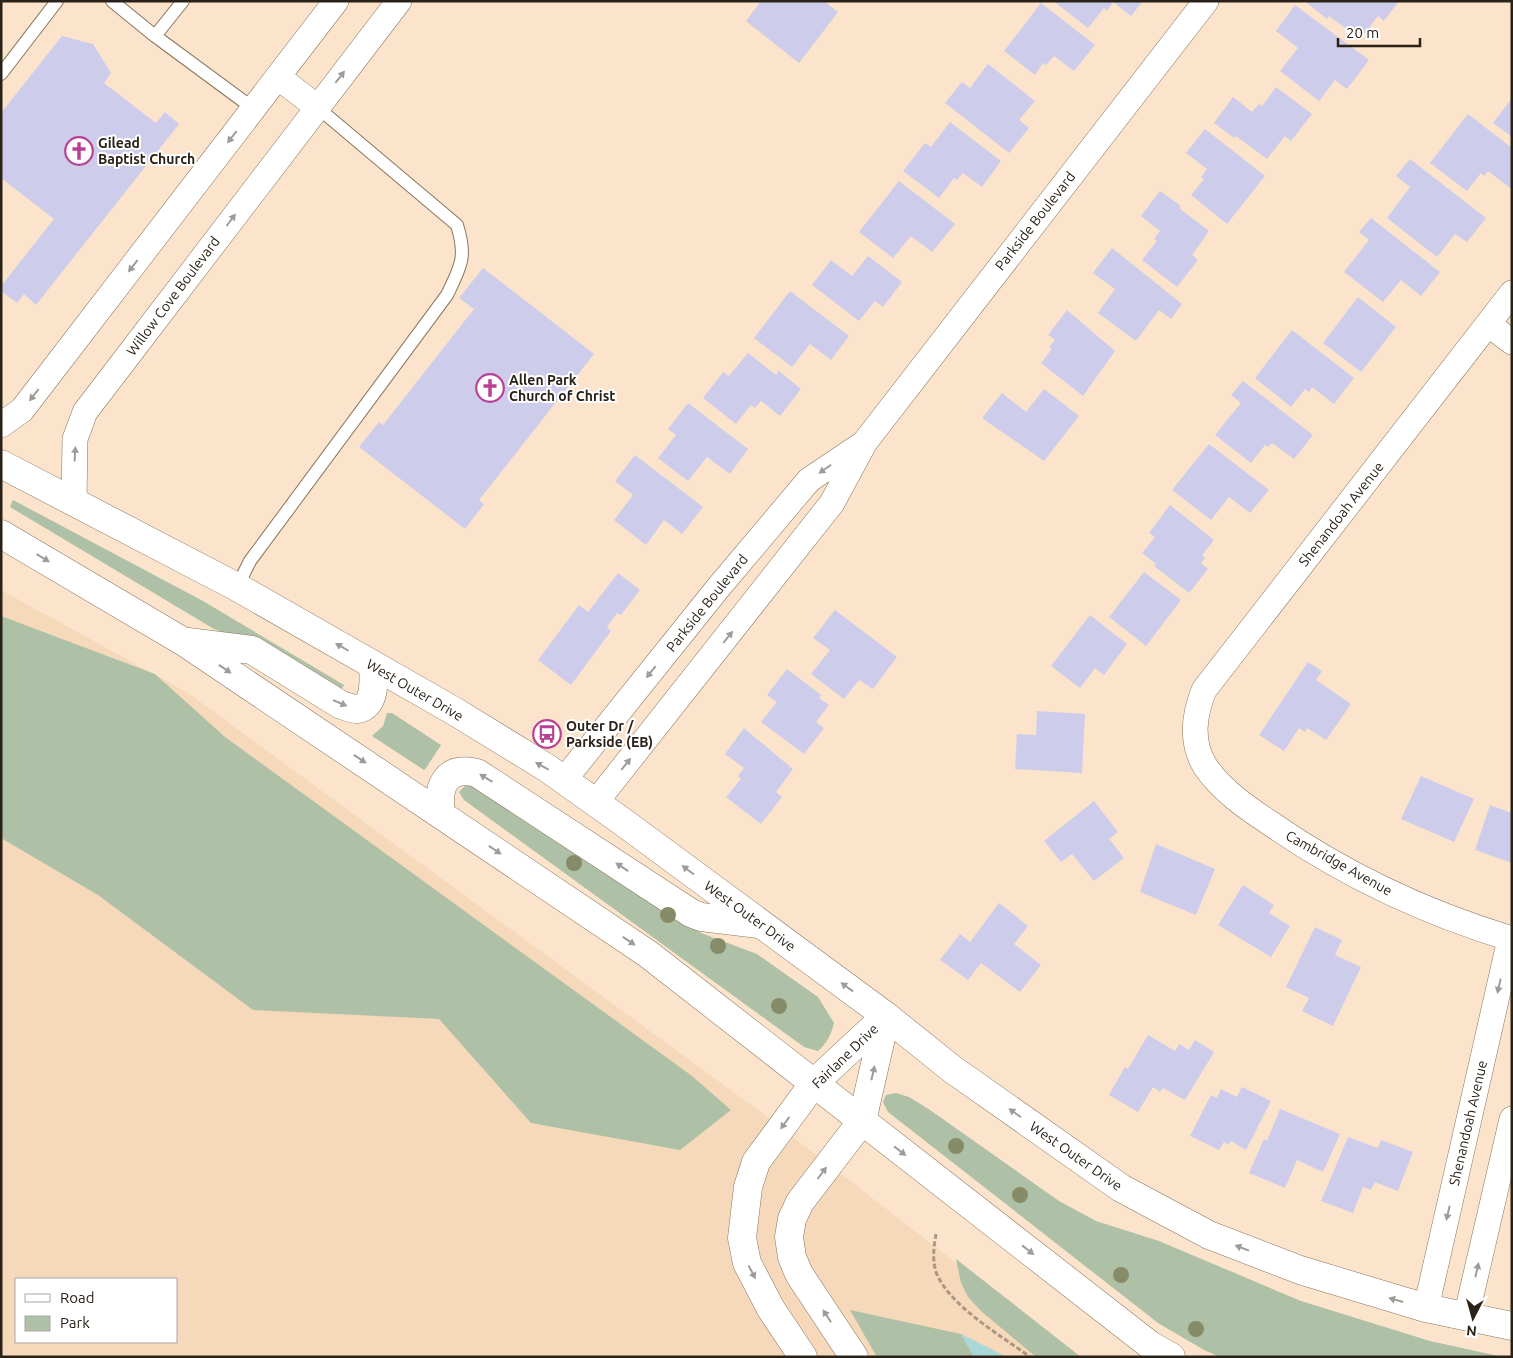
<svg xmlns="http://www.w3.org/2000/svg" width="1513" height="1358" viewBox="0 0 1513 1358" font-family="Ubuntu,sans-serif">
<rect width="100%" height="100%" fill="#fbe4cb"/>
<path fill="#f5d9ba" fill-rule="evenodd" d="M1 590 188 693 766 1116 1078 1357H1ZM16 1279H176V1342H16Z"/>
<path fill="#aec1a6" d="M13 500 203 601 344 685 339 694 279 653 214 629 10 507Z
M1 616 155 674 225 737 692 1076 731 1110 680 1150 531 1123 439 1019 253 1010 98 895 1 838Z
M387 713H392L441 745 426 768 424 770 372 736 383 726Z
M475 784 665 906 701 933 757 954 818 997 834 1023C831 1035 827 1043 818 1051L804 1047 464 800 459 792 466 785Z
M896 1093 909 1097 930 1110 1059 1201 1096 1221 1159 1241 1301 1301 1430 1341 1503 1357H1220L1204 1350 1158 1323 888 1112 883 1102 886 1095Z
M956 1259 1081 1357H1036L981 1311 968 1297 961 1283Z
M850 1310 961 1334 974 1357H877Z"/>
<path fill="#a9d8d7" d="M961 1334 1001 1354 1005 1357H974Z"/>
<path fill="#cdcdeb" d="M761 1H824L838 12 799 63 746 21Z
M1053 1H1143L1131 16 1113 2 1107 11 1104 8 1088 28Z
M1308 1H1399L1384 21 1378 16 1360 39 1329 16 1327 19 1307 3Z
M1041 3 1095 45 1074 71 1054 56 1046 65 1043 63 1035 75 1004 51Z
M1295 5 1369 60 1347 89 1335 80 1319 101 1280 71 1298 48 1276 31Z
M62 36 93 44 111 73 104 83 156 123 165 112 179 124 36 305 24 294 17 303 1 291V286L54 219 1 178V113Z
M988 64 1035 101 1019 120 1029 128 1009 153 945 103 962 82 970 88Z
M1276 87 1312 114 1291 141 1285 136 1267 159 1236 136 1234 138 1214 123 1233 97 1252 112 1259 104 1262 106Z
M1512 98V137L1493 123Z
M1468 114 1512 148V185L1510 188 1488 171 1484 176 1481 173 1467 191 1430 163Z
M950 122 1001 161 982 187 963 173 957 180 954 178 939 198 903 171 925 143 931 147Z
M1205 129 1265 176 1227 224 1191 195 1204 179 1201 177 1207 169 1186 153Z
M1410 159 1486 218 1467 242 1455 234 1437 257 1387 218 1410 187 1396 176Z
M899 181 955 224 932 252 911 236 893 258 859 232Z
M1160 191 1181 206 1179 208 1209 231 1192 255 1198 260 1177 287 1142 260 1157 241 1154 239 1160 231 1141 216Z
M1371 218 1440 272 1421 296 1401 280 1383 302 1344 272 1369 240 1359 232Z
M1112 248 1182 304 1171 319 1159 310 1136 341 1098 313 1115 289 1093 273Z
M868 256 902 282 883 307 875 301 859 321 812 285 831 260 852 276Z
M483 268 594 354 479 500 484 504 465 529 359 447 379 422 383 425 474 309 459 298Z
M790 291 849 336 831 360 810 344 792 367 754 338Z
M1358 297 1396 327 1361 372 1323 343Z
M1067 310 1115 351 1083 396 1041 363 1052 349 1049 347 1055 340 1048 335Z
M1292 330 1354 378 1334 404 1312 387 1309 392 1305 389 1291 407 1255 378Z
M748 353 776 375 779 371 801 389 780 416 761 401 755 408 751 405 736 424 703 398 723 372 729 376Z
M1243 381 1313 435 1294 459 1272 443 1268 447 1265 445 1251 463 1215 435 1241 403 1231 395Z
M1044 389 1079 416 1044 461 982 418 1002 393 1026 412Z
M688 403 748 449 730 474 707 457 688 481 658 458 676 435 668 429Z
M1209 444 1269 490 1250 513 1229 497 1211 520 1172 490Z
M635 455 703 507 682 534 664 520 646 545 614 520 633 495 615 481Z
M1170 505 1214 540 1202 555 1205 558 1201 563 1208 569 1189 593 1154 566 1156 564 1142 553 1155 537 1149 533Z
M1144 572 1181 600 1146 646 1109 617Z
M618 573 640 590 621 615 617 613 607 627 611 631 571 685 538 660 579 605 588 612Z
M835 610 897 657 873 689 859 680 844 699 811 674 830 650 813 638Z
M1090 615 1127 644 1104 675 1095 668 1080 688 1051 666Z
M1308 662 1322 671 1316 680 1351 704 1326 740 1307 728 1305 732 1299 728 1284 751 1259 735Z
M787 669 821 695 819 698 829 705 816 722 824 728 804 754 761 722 777 702 767 695Z
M1037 711 1085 714 1082 773 1015 769 1017 734 1036 735Z
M744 728 793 769 776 792 782 797 761 824 726 797 741 779 738 776 744 768 725 754Z
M1421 776 1474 799 1454 842 1401 819Z
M1094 801 1118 832 1109 839 1124 858 1094 881 1072 854 1061 862 1044 841Z
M1490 805 1512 813V863L1475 850Z
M1156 844 1215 869 1196 915 1140 892Z
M1243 885 1274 905 1269 913 1290 926 1271 957 1218 925Z
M999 903 1028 926 1014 944 1041 965 1020 992 981 963 968 980 940 960 960 934 970 942Z
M1315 927 1342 940 1335 955 1361 967 1333 1026 1302 1011 1309 998 1286 987Z
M1148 1035 1175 1051 1179 1044 1189 1050 1195 1040 1214 1052 1185 1100 1163 1088 1160 1092 1153 1087 1138 1112 1109 1095 1125 1067 1128 1069Z
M1242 1087 1271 1101 1246 1150 1231 1141 1229 1145 1224 1142 1219 1150 1190 1136 1211 1095 1217 1098 1221 1089 1237 1097Z
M1280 1109 1340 1134 1323 1172 1297 1160 1285 1188 1249 1173 1264 1139 1267 1141Z
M1348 1137 1378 1148 1381 1140 1413 1152 1398 1191 1375 1182 1371 1190 1363 1187 1353 1213 1321 1201Z"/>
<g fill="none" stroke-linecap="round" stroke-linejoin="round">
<defs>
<path id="lane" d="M112 1 155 36 183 1
M155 36 254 109
M1 74 57 1
M237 587 250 561 447 295C461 266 467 257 457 225L317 107"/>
<path id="street" d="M278 77 317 107
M1512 293 1204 690C1194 715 1190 741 1205 766 1221 790 1247 808 1270 823 1343 874 1426 913 1512 939
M1488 324 1512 342
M1 425 22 410 336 1
M74 503 75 439 85 412 399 1
M564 780 718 588 809 480 861 445
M596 802 832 503 865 442 1206 1
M1426 1308 1510 939
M1466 1317 1512 1119"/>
<path id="secondary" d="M1 464 237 587 454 711 547 768 623 822 886 1016 952 1069 1121 1188 1209 1235 1300 1270 1426 1308 1512 1326
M1 534 184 642 648 954 1150 1345 1171 1357
M188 642 252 650 341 705C345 706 352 709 357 709 376 707 374 679 373 666
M441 813C437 786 446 765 477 773L691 913 701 917 759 924
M803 1357 771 1309 747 1263 742 1238 748 1187 756 1162 814 1083 886 1016
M854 1357 799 1274 792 1257 789 1237 792 1219 800 1202 862 1121 886 1016"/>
</defs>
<use href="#lane" stroke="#89755e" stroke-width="14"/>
<use href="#street" stroke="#89755e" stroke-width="26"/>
<use href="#secondary" stroke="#89755e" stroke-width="29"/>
<path stroke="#aa9885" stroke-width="3" stroke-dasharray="5 2.5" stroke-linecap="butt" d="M936 1234C934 1246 932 1259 936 1272 949 1306 1002 1336 1030 1357"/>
<use href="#lane" stroke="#fff" stroke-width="12"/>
<use href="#street" stroke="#fff" stroke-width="25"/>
<use href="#secondary" stroke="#fff" stroke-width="28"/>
</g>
<g fill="#868b68">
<circle cx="574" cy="863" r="8"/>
<circle cx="668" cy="915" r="8"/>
<circle cx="718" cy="946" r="8"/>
<circle cx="779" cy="1006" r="8"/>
<circle cx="956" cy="1146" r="8"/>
<circle cx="1020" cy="1195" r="8"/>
<circle cx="1121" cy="1275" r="8"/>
<circle cx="1196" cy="1329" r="8"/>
</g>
<defs><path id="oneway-solid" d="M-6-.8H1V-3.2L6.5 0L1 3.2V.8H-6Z" transform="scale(1.25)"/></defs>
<g fill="#9f9c97">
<use href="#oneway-solid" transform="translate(340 77) rotate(-52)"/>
<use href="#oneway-solid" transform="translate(232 137) rotate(128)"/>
<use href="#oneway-solid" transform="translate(231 220) rotate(-53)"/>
<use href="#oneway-solid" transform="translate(133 266) rotate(128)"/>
<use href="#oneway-solid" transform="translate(34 395) rotate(128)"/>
<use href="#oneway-solid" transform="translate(75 454) rotate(-87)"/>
<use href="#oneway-solid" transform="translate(825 469) rotate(145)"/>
<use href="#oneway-solid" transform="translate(43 558) rotate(31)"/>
<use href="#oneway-solid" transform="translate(728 637) rotate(-51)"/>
<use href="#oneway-solid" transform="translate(342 647) rotate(-150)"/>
<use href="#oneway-solid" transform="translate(225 669) rotate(34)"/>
<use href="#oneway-solid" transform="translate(651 672) rotate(129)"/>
<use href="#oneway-solid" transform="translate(340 703) rotate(23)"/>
<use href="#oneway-solid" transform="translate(360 759) rotate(34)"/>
<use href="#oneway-solid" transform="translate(626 764) rotate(-51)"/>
<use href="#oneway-solid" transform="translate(542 766) rotate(-151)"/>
<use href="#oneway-solid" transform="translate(486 778) rotate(-149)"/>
<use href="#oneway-solid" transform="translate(495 850) rotate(34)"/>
<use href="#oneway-solid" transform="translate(622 867) rotate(-147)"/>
<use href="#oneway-solid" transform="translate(688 870) rotate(-143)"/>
<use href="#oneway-solid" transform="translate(629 941) rotate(34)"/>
<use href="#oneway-solid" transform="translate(1499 986) rotate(103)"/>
<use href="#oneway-solid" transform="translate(847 987) rotate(-144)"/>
<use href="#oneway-solid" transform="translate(873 1073) rotate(-77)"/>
<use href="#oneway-solid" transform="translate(1015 1113) rotate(-145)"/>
<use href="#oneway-solid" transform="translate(785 1123) rotate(126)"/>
<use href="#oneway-solid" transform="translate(900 1151) rotate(38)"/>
<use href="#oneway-solid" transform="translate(822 1173) rotate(-53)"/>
<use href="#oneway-solid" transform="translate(1448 1213) rotate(103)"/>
<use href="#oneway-solid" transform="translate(1242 1248) rotate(-159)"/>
<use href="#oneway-solid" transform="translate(1028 1250) rotate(38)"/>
<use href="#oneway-solid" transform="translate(1477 1270) rotate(-77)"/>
<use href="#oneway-solid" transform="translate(752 1272) rotate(62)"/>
<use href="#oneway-solid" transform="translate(1396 1300) rotate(-164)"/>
<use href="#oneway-solid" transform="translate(827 1316) rotate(-123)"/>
</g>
<defs>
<symbol id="church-ring" viewBox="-11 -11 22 22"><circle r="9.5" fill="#fff" stroke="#b94195" stroke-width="1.5"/><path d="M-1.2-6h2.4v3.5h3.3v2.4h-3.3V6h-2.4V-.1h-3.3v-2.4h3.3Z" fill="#b94195"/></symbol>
<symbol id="bus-ring" viewBox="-11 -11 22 22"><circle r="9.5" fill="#fff" stroke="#b94195" stroke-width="1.5"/><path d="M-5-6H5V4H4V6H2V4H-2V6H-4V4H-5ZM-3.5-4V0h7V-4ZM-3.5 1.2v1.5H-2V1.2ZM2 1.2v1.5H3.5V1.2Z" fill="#b94195"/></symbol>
</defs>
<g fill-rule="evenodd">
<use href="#church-ring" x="63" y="135" width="32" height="32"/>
<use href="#church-ring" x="474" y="372" width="32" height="32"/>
<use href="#bus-ring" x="531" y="718" width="32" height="32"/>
</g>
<g text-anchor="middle" stroke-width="4" stroke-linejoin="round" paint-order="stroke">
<g font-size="14" font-weight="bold" fill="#2a2218" stroke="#fff" text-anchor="start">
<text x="98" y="148">Gilead<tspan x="98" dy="16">Baptist Church</tspan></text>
<text x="509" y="385">Allen Park<tspan x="509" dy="16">Church of Christ</tspan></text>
<text x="566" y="731">Outer Dr /<tspan x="566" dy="16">Parkside (EB)</tspan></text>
</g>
<g font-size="14" fill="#2a2218" stroke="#fff">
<text transform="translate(1035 221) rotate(-52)" y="5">Parkside Boulevard</text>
<text transform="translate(173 296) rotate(-53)" y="5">Willow Cove Boulevard</text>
<text transform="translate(1341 514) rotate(-52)" y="5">Shenandoah Avenue</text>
<text transform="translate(707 603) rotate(-51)" y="5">Parkside Boulevard</text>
<text transform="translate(415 690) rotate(30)" y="5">West Outer Drive</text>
<text transform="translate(1339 863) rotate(29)" y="5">Cambridge Avenue</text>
<text transform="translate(750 916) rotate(36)" y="5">West Outer Drive</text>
<text transform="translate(845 1056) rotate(-44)" y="5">Fairlane Drive</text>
<text transform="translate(1468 1123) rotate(-77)" y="5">Shenandoah Avenue</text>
<text transform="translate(1076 1156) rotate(35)" y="5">West Outer Drive</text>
</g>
</g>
<rect width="1513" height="1358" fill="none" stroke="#2a2218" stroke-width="5"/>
<rect x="15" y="1278" width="162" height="65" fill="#ffffff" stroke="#aaa7a3"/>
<rect x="25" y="1294" width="25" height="8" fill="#ffffff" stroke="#aaa7a3"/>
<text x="60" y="1303" font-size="15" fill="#2a2218">Road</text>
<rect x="25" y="1316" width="25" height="15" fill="#aec1a6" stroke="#aaa7a3"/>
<text x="60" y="1328" font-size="15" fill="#2a2218">Park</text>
<g transform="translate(1473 1318) rotate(186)" stroke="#ffffff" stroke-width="4" paint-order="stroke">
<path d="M0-4L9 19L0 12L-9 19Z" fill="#2a2218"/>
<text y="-8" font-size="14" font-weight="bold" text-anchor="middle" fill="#2a2218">N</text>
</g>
<path d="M1338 38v8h82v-8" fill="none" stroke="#2a2218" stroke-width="2.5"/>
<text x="1346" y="38" font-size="15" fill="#2a2218" stroke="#ffffff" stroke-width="4" paint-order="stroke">20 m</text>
</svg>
